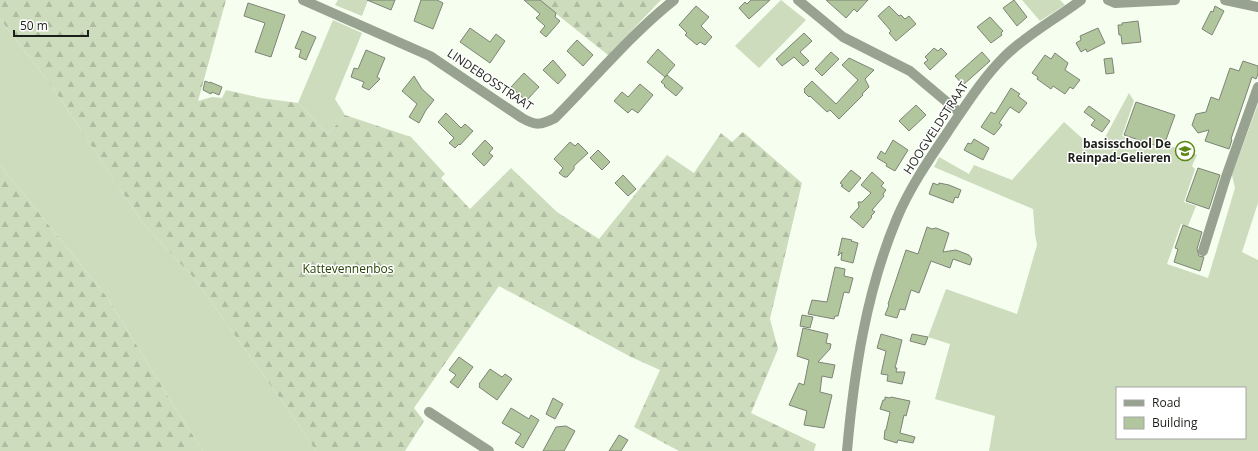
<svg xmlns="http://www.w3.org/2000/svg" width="1258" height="451" viewBox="0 0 1258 451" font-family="'Open Sans',sans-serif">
<defs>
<pattern id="forest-firs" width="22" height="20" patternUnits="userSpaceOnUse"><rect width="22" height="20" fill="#ccdcbc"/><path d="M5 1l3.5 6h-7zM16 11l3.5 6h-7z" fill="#afbca1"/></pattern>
</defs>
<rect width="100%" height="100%" fill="#f6feef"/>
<path fill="#ccdcbc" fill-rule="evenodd" d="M338 0H368L362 16 335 5Z
M781 0 806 20 759 68 735 46Z
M1022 0H1060L1065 5 1040 21Z
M0 19 49 82 144 225 194 278 296 421 316 451H203L174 406 107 297 0 165Z
M333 20 362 33 335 99 345 115 328 134 298 103Z
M1129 93 1134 101 1122 136 1164 150 1167 145 1197 155 1192 166 1195 169 1184 202 1196 206 1188 226 1181 224 1167 264 1208 278 1235 188 1232 175 1258 104V203L1242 252 1258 260V451H989L995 416 935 399 950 344 928 337 946 289 1017 314 1037 245 1035 234 1033 209 934 167 939 157 969 174 974 165 1012 180 1064 122 1083 139 1102 143ZM1117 388H1245V438H1117Z"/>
<path fill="url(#forest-firs)" d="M0 0H226L198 101 212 97 222 98 226 90 261 98 298 103 328 134 345 115 411 137 445 174 441 178 470 209 511 168 557 212 599 239 667 155 694 173 721 133 732 142 743 132 802 183 770 319 778 349 751 413 816 444 814 451H679L634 427 660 370 631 357 499 286 414 408 424 421 405 451H316L296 421 194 278 144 225 49 82 0 19Z
M539 0H661L608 55Z
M0 165 107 297 174 406 203 451H0Z"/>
<path fill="#b1c69d" stroke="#7d8477" d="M367 0H395L391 10Z
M421 0H437L443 3 433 29 414 21Z
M524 0H540L556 13 555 17 560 21 546 37 540 32 545 26 536 18 540 14Z
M751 0H770L749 19 739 8 745 2 747 4Z
M826 0H868L857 12 854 9 846 18Z
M1014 0 1027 17 1017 26 1003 8Z
M248 3 285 15 271 57 255 52 265 23 244 16Z
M696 6 709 17 701 26 712 37 705 45 700 42 697 45 685 35 687 33 679 25Z
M889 6 899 16 901 15 905 19 909 16 916 24 896 41 889 33 891 31 878 16Z
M1215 6 1224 11 1212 35 1202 29 1211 11 1213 12Z
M990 17 1003 31 1001 33 1002 35 991 43 977 27Z
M1138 21 1141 42 1122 44 1121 35H1119L1118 25H1122V23Z
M470 28 490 42 496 34 505 41 490 63 460 42Z
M1098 28 1105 43 1087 52 1086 49 1081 52 1076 43 1081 40 1080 36Z
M302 31 316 37 306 60 299 57 301 50 295 48Z
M804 33 812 41 800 52 809 61 803 66 794 57 782 66 776 59Z
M577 40 593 55 583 66 567 51Z
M934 48 938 51 941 48 947 54 930 70 924 63 928 60 925 57Z
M658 49 675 65 665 77 647 62Z
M366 50 385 58 377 77 380 79 369 90 362 87 364 82 351 77 354 68 358 69Z
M831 52 839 59 822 76 815 69Z
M982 52 990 61 963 85 955 76Z
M1055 53 1068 63 1065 70 1080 80 1073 89 1070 87 1065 94 1053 86 1051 89 1037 79 1038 77 1032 73 1045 55 1051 59Z
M849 58 874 70 865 79 869 87 862 94 863 95 839 119 830 110 827 112 810 96 809 97 804 92 805 91 804 89 812 81 836 104 858 80 842 65Z
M1112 58 1114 73 1106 74 1104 59Z
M553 60 566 75 558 84 543 70Z
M1243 61 1258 66V74L1256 79 1252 77 1231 139 1232 140 1229 149 1205 141 1209 130 1198 133 1192 125 1196 114 1206 112 1211 97 1219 100 1230 68 1239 71Z
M524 73 539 87 526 101 511 87Z
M667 75 683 88 676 96 664 86 665 85 661 82Z
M414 76 422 89 434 100 426 110 419 123 409 117 417 104 402 91Z
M205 81 210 83V82L222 87 219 95 212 92 211 94 203 90Z
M640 84 653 95 638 113 632 109 628 113 614 101 622 92 628 97Z
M1011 88 1020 94 1018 96 1027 103 1019 113 1010 107 999 123 1002 125 994 135 981 127 991 112 995 114Z
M1136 102 1175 115 1163 148 1124 135Z
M916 105 926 115 909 131 899 121Z
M1089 106 1110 121 1102 132 1091 125 1095 120 1084 112Z
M446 113 461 128 465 124 473 131 460 145 459 144 455 148 449 143 454 138 438 122Z
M974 139 989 148 983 160 964 150 968 143 971 144Z
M485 140 493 148 489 153 493 156 484 166 472 154Z
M893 140 908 150 895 171 886 166 887 164 877 158 881 151 885 154Z
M570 142 575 146 578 143 588 153 574 166V169L567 177H564L559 173 563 168 554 159Z
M598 150 610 162 602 170 590 158Z
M1198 168 1220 175 1209 209 1186 201Z
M851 170 861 178 849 192 841 186 843 185 840 183Z
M872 172 884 183 881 186 886 190 883 194 884 196 872 210 875 212 871 216 872 217 863 228 850 217 859 207 858 202H862L871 193 861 185Z
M623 175 636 189 628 196 615 183Z
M933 183 938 185 939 183 949 185 961 190 958 198 955 197 953 203 929 194Z
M1183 225 1202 232 1197 249 1199 256 1204 257 1200 271 1174 262 1178 249 1175 248Z
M927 227 932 229 936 228 949 233 943 252 956 250 969 255 972 259 970 265 953 259 950 268 931 261 919 293 911 290 905 310 900 309 897 318 885 315 889 305 888 304 906 250 918 254Z
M842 238 852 240 851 241 858 243 853 263 841 260 842 252 838 256Z
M835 267 845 269 844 276 853 278 849 293 844 292 838 316H835L834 319 808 314 812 300 827 302Z
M802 315 813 317 810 328 800 326Z
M803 328 828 334 826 343 831 344 830 349 818 362 835 365 832 378 822 376 820 392 832 395 824 428 804 425 807 411 789 405 799 383 804 385 809 360 797 356Z
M881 334 902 340 895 368H897L896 372H905L902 384 887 381 888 375 881 374 886 351 877 348Z
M912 334 928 337 925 345 910 341Z
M459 357 473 367 458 388 450 382 456 375 449 370Z
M490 369 502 377 505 374 512 379 497 400 479 387 480 385 479 384Z
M885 397 890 398 891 397 910 401 906 416 904 415 900 433 915 437 913 443 898 440 897 443 884 439 885 430H886L890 412 880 409 883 400H885Z
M553 398 563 404 555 419 546 414Z
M511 408 529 419 531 415 539 420 523 448 515 443 521 434 502 423Z
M566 426 575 431 564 451H543L556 427Z
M619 435 628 440 621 451H609Z"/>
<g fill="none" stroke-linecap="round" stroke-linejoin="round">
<path stroke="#98a290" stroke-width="10" d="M303 0 430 56 522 118C536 126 541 125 555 118 594 79 630 35 674 0
M798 0 843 37 910 71 960 113
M1108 0 1115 3 1175 0
M1225 0 1258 7
M1203 251 1226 177 1258 87
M429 412 489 451
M847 451C854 372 866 292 897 218 910 187 930 158 949 130 966 105 982 79 1004 57 1026 35 1056 19 1081 0"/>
</g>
<defs>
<symbol id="school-ring" viewBox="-11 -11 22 22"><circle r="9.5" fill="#fff" stroke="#5b8715" stroke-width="1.5"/><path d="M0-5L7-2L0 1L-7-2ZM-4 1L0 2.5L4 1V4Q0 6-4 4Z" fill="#5b8715"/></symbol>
</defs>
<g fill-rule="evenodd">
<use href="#school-ring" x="1174" y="140" width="22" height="22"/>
</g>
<g text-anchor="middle" stroke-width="3" stroke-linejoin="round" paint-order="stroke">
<g font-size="12" fill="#1c1f19" stroke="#fff">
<text transform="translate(490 80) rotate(34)" y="4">LINDEBOSSTRAAT</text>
<text transform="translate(936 128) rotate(-57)" y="4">HOOGVELDSTRAAT</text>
</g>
<g font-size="12" font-weight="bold" fill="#1c1f19" stroke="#fff" text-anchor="end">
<text x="1171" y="148">basisschool De<tspan x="1171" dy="14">Reinpad-Gelieren</tspan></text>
</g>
<g font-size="12" fill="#2a4203" stroke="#fff">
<text x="348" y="273">Kattevennenbos</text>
</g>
</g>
<rect x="1116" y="387" width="130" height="52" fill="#ffffff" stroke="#a4a5a3"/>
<rect x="1124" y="400" width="20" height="6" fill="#98a290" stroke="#a4a5a3"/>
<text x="1152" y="407" font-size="12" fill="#1c1f19">Road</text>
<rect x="1124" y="417" width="20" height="12" fill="#b1c69d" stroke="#a4a5a3"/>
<text x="1152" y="427" font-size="12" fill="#1c1f19">Building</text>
<path d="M14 30v6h74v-6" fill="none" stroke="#1c1f19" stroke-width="2"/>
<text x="20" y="30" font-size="12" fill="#1c1f19" stroke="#ffffff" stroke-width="3" paint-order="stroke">50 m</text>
</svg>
